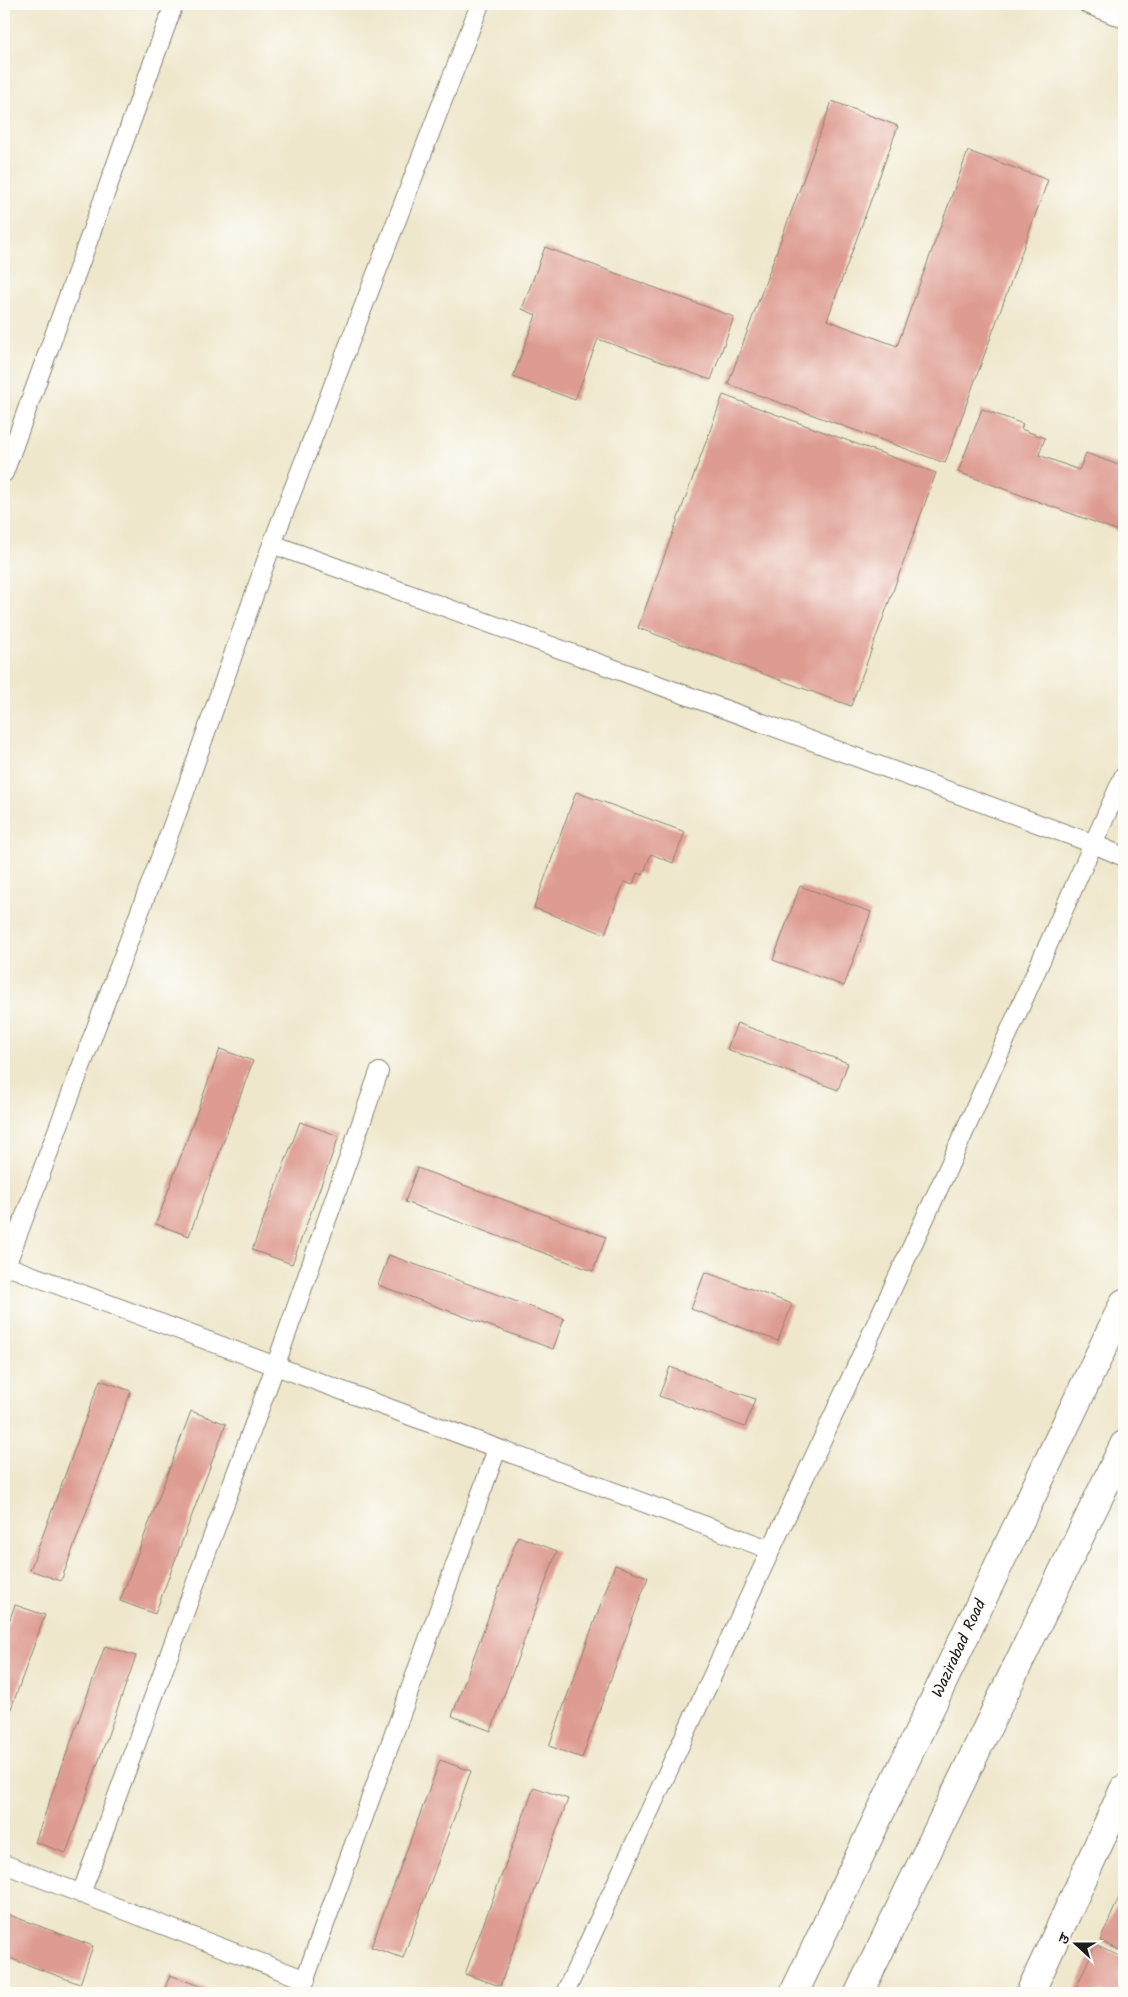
<svg xmlns="http://www.w3.org/2000/svg" width="1128" height="1997" viewBox="0 0 1128 1997" font-family="Kalam,'Playpen Sans Deva',sans-serif">
<rect width="100%" height="100%" fill="#fdfcf7"/>
<filter id="ink" filterUnits="userSpaceOnUse"><feTurbulence type="fractalNoise" baseFrequency=".02" numOctaves="2"/><feDisplacementMap in="SourceGraphic" scale="10" xChannelSelector="R" yChannelSelector="G"/><feConvolveMatrix kernelMatrix="1 2 1 2 8 2 1 2 1" color-interpolation-filters="sRGB"/></filter>
<filter id="wash" filterUnits="userSpaceOnUse"><feTurbulence type="fractalNoise" baseFrequency=".0096" numOctaves="4" result="noise"/><feDisplacementMap in="SourceGraphic" scale="20" xChannelSelector="R" yChannelSelector="G"/><feGaussianBlur stdDeviation="1.12" result="paint"/><feColorMatrix in="noise" values="0 0 0 0 0 0 0 0 0 0 0 0 0 0 0 0 0 1.4 0 .05"/><feComposite in="paint" operator="in"/></filter>
<g filter="url(#wash)">
<rect width="100%" height="100%" fill="#efe7cc"/>
<g id="blocks">
<path fill="#de9b91" d="M832 101 898 126 827 320 897 346 968 151 1048 180 945 463 728 384Z
M545 247 734 317 711 380 598 339 575 400 513 377 536 315 522 309Z
M723 395 936 473 851 706 638 628Z
M982 409 1023 424 1021 429 1045 438 1039 455 1079 470 1086 453 1121 466 1124 459V533L958 472Z
M576 792 685 832 673 863 651 854 643 875 637 873 633 885 624 882 605 934 534 908Z
M800 886 871 912 844 986 773 960Z
M737 1023 848 1063 838 1090 727 1049Z
M220 1049 253 1061 189 1236 156 1224Z
M300 1122 339 1136 292 1264 252 1250Z
M417 1168 606 1237 593 1271 405 1202Z
M389 1255 564 1319 553 1349 378 1285Z
M705 1272 792 1304 778 1341 691 1309Z
M670 1367 755 1399 745 1427 659 1396Z
M100 1380 131 1391 61 1581 30 1570Z
M191 1411 226 1424 155 1614 120 1601Z
M518 1536 557 1551 491 1731 452 1716Z
M615 1565 648 1577 582 1758 549 1746Z
M15 1605 45 1615 4 1728V1635Z
M105 1646 136 1656 66 1853 35 1842Z
M440 1760 471 1771 403 1958 371 1947Z
M534 1787 568 1799 500 1986 465 1974Z
M1124 1886V1952L1100 1941Z
M4 1913 93 1946 80 1984 4 1956Z
M1095 1945 1124 1958V1993H1074Z
M170 1975 218 1993H163Z"/>
</g>
</g>
<g filter="url(#ink)">
<use href="#blocks" fill-opacity="0" stroke="#868274" stroke-width="1"/>
<g fill="none" stroke-linecap="round" stroke-linejoin="round">
<defs>
<path id="lane" d="M1087 4 1124 19
M4 473 174 4
M272 544 1094 844 1124 857
M4 1265 771 1550
M4 1271 185 792 272 544 480 4
M4 1864 306 1980
M81 1894 275 1367 379 1072
M300 1993 497 1449
M565 1993 945 1175 1124 775"/>
<path id="street" d="M1030 1993 1124 1789"/>
<path id="highway" d="M794 1993 1124 1303
M859 1993 1124 1445"/>
</defs>
<use href="#lane" stroke="#868274" stroke-width="20"/>
<use href="#street" stroke="#868274" stroke-width="30"/>
<use href="#highway" stroke="#868274" stroke-width="30"/>
<use href="#lane" stroke="#fff" stroke-width="18"/>
<use href="#street" stroke="#fff" stroke-width="28"/>
<use href="#highway" stroke="#fff" stroke-width="28"/>
</g>
</g>
<g text-anchor="middle" stroke-width="4" stroke-linejoin="round" paint-order="stroke">
<g font-size="16" fill="#1c1c1c" stroke="#fdfcf7">
<text transform="translate(958 1648) rotate(-65)" y="6">Wazirabad Road</text>
</g>
</g>
<rect width="1128" height="1997" fill="none" stroke="#fdfcf7" stroke-width="20"/>
<g transform="translate(1076 1944) rotate(291)" stroke="#fdfcf7" stroke-width="4" paint-order="stroke">
<path d="M0-4L9 19L0 12L-9 19Z" fill="#1c1c1c"/>
<text y="-8" font-size="14" font-weight="bold" text-anchor="middle" fill="#1c1c1c">उ</text>
</g>
</svg>
